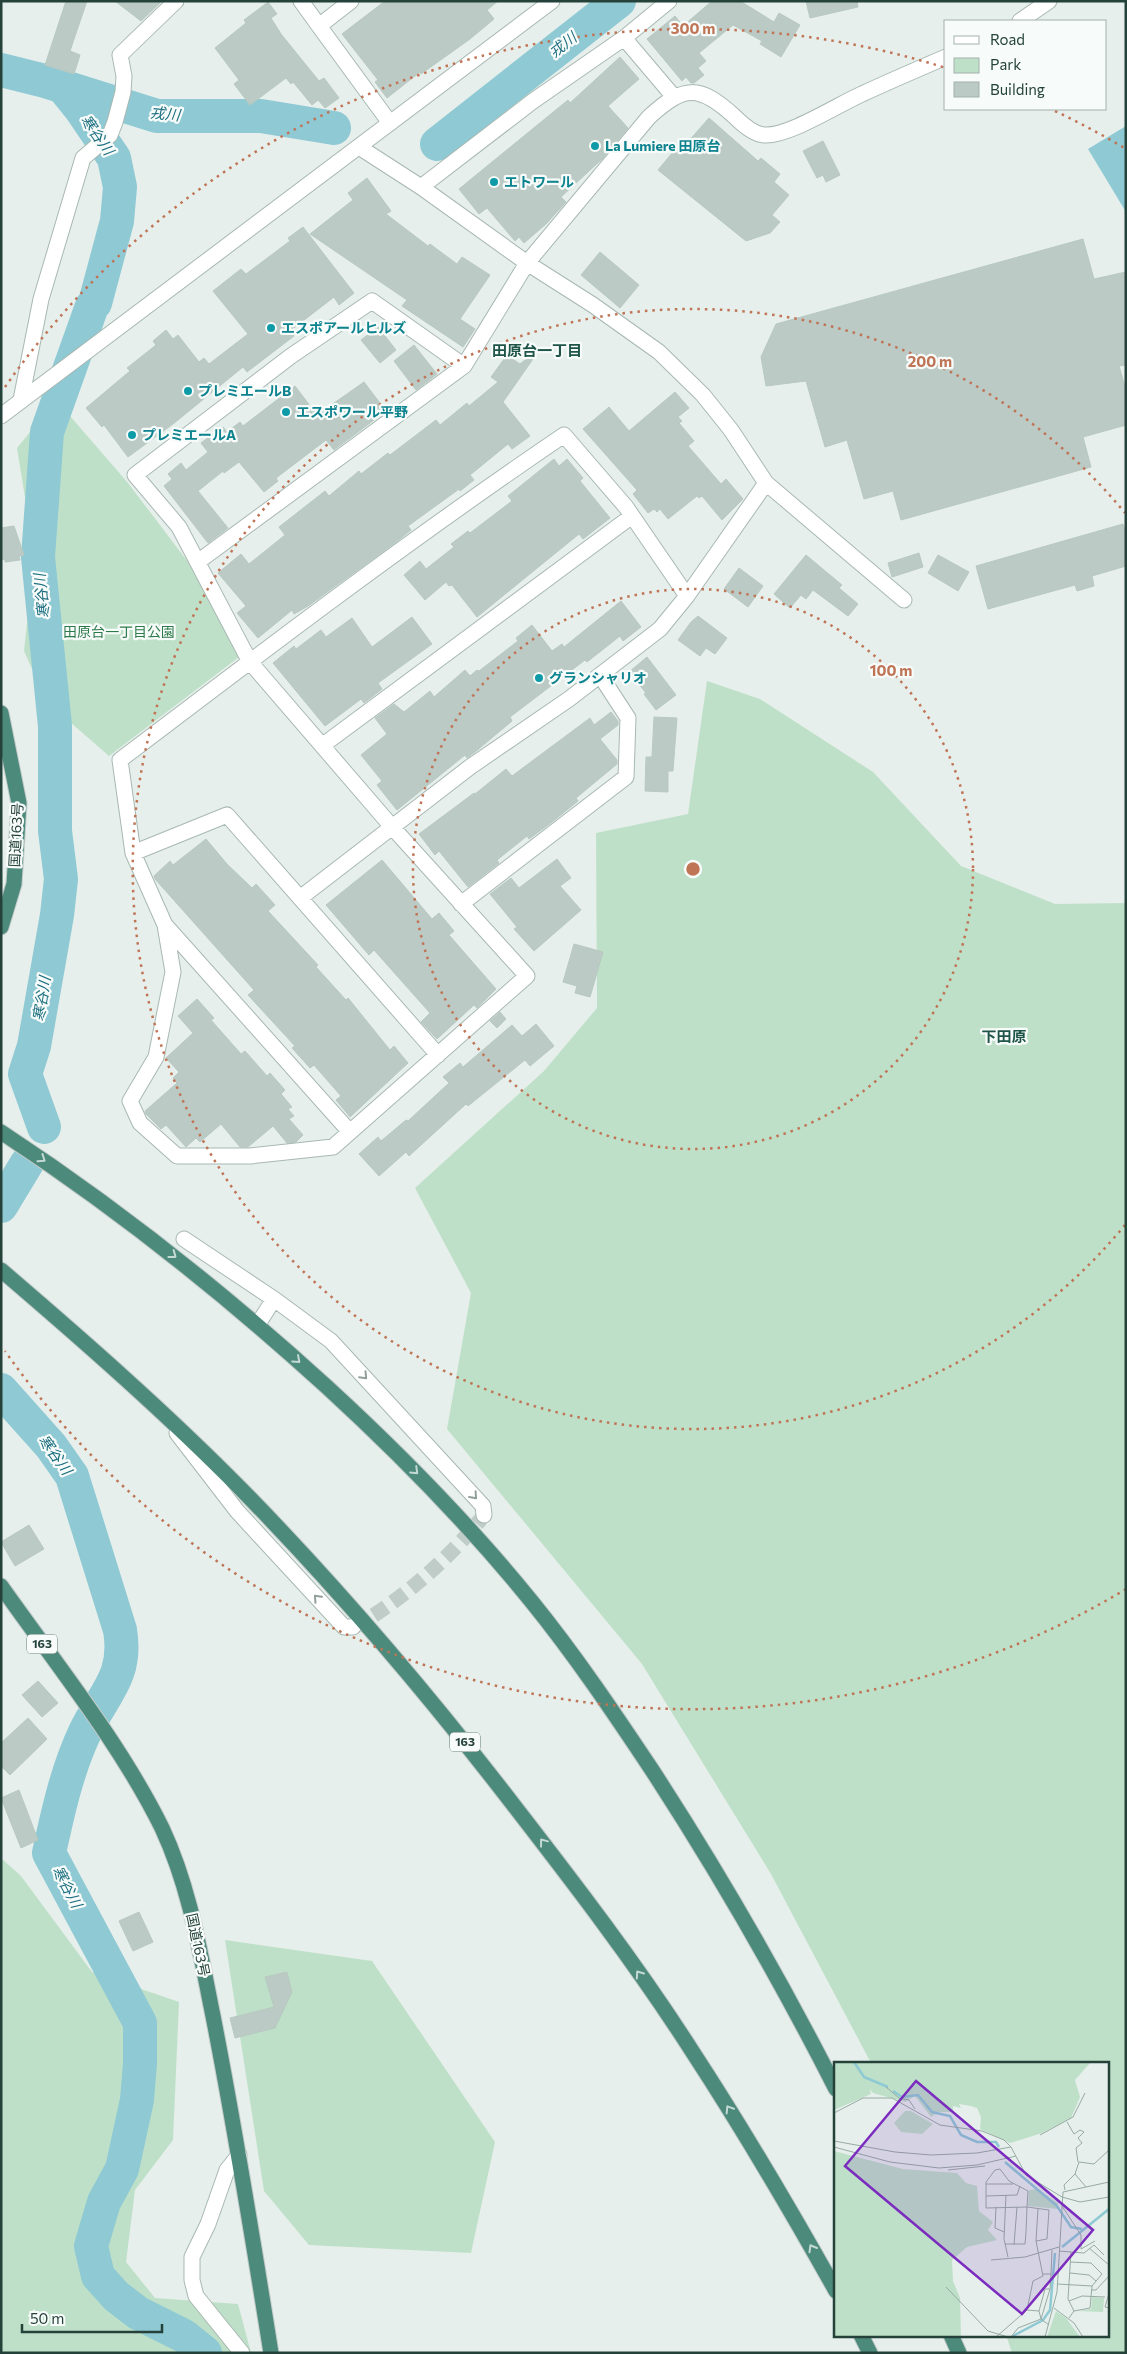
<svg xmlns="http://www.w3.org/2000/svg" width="1127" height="2354" viewBox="0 0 1127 2354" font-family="Commissioner,'Noto Sans JP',sans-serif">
<rect width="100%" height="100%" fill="#e6efeb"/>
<path fill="#bfe0c8" d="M64 409 128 483 188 562 239 657 109 756 47 702 24 651 31 586 28 516 17 448 44 415Z
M707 681 760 699 873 772 961 866 1055 904 1126 903V2353H1012L1006 2335H1108V2063H871L771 1874 642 1664 447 1429 471 1293 415 1188 544 1071 597 1008 596 833 688 814Z
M1 1858 21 1876 92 1972 179 2002 173 2140 135 2190 126 2262 155 2298 238 2304 251 2353H1Z
M225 1940 372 1961 495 2142 471 2253 309 2245 264 2191Z"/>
<path fill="#8ec9d4" d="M1126 126V212L1088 149Z"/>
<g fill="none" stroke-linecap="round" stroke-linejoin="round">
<path stroke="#8ec9d4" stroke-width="34" d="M1 70 45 81 157 116H261L334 128
M437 144 619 1
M44 1127 25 1074 34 1046 57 915 61 879 55 831V726L38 557 47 432 92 306 95 303 117 221 120 187 114 158 80 108 63 87
M1 1206 27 1163
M1 1390 51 1446 72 1476 120 1630C128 1677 103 1694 85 1732 67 1770 58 1812 49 1853L140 2023V2063L137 2100 122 2169 104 2202 91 2246 98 2276 116 2296 138 2313 184 2336 205 2353"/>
</g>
<path fill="#bbcac4" stroke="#b8c9c2" d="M66 1H87L70 51 80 55 74 74 45 65Z
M115 1H162L141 21Z
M385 1H498L487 10 494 19 470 39 421 74 420 72 387 98 375 82 378 80 342 34Z
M712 1H740L774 22 779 13 800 25 781 57 760 44 762 41 733 25 699 53 706 61 698 68 704 75 694 83H691L686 77 682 81 647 39 675 16 683 26Z
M806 1H857L858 7 810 18Z
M268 2 277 14 271 18 281 34 319 81 324 78 339 98 325 108 318 100 312 105 293 82 291 84 286 78 250 105 234 84 239 80 215 48 246 23 244 20Z
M620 57 639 79 608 106 628 128 602 159 561 197 566 202 546 224 524 243 519 237 515 241 487 208 479 214 459 189 568 100 570 103Z
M709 118 758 161 761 158 780 174 774 182 789 195 772 215 780 222 770 233 746 241 658 170 683 140 687 143Z
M823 141 840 175 826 182 823 175 817 178 803 151Z
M367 178 391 211 386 214 428 246 430 244 457 264 462 257 490 275 460 319 475 329 463 347 402 306 407 300 310 234 353 200 348 193Z
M303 227 354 293 339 305 334 297 290 331 294 336 247 372 243 367 173 424 128 457 104 425 102 427 86 408 130 371 127 368 156 345 153 341 166 330 173 339 178 335 199 362 204 358 209 364 248 334 213 291 241 269 246 274 290 241 288 238Z
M1083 239 1094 279 1126 272V365L1119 366 1126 390V425L1083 437 1091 467 901 520 893 491 864 499 847 440 825 447 806 381 766 386 761 357 776 324Z
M600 252 639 285 620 308 581 275Z
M378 327 396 350 380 363 361 340Z
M414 345 437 374 416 390 394 361Z
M507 355 520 364 530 356 533 359 503 402 530 436 512 449 508 444 470 475 474 480 460 491 459 489 408 526 411 530 396 542 308 606 294 614 292 610 258 638 237 613 246 606 218 573 241 554 249 564 285 535 279 527 325 491 329 496 359 471 361 474 388 453 390 455 436 420 440 425 467 403 469 406 498 382 491 377Z
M364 382 386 411 334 450 326 440 276 478 278 481 264 492 239 462 224 473 223 471 198 491 228 528 208 543 164 486 172 479 168 474 181 463 186 470 208 452 201 443 223 427 227 432 240 422 243 426 295 386 317 415Z
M675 392 689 408 678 417 682 421 679 423 694 441 688 446 721 484 726 479 743 499 722 520 702 496 699 498 697 496 668 519 660 509 657 512 654 509 648 513 633 494 637 490 583 429 609 407 629 431Z
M554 459 559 466 567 459 583 478 580 481 610 518 583 539 579 534 477 617 452 585 449 586 446 582 425 600 404 575 420 561 426 569 454 547 451 544 468 531 470 533 512 501 508 496Z
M1123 524 1126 533V566L1092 576 1094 586 1077 591 1075 585 988 609 976 566Z
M14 526 24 555 19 556 20 560 5 562V559L1 560V528Z
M919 553 923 567 892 577 888 563Z
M806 555 842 585 839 588 858 604 848 616 813 590 806 599 801 595 790 608 774 594Z
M938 555 969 572 958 591 928 573Z
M739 568 763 586 748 607 724 589Z
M621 601 641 627 623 641 620 636 587 662 585 660 510 717 512 721 475 752 467 758 465 755 397 810 377 785 382 781 361 755 387 734 375 718 394 704 404 712 430 691 434 697 465 670 470 676 477 670 479 671 518 641 516 638 532 625 552 651 562 644 564 647Z
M698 616 727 638 715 654 706 648 700 656 678 640 691 622Z
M412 617 432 644 378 683 382 689 364 703 361 699 325 726 273 663 294 646 296 649 321 630 326 637 352 618 372 647Z
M647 657 676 695 656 710 644 694 646 693 629 672Z
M611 712 618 721V725L600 739 617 760V764L576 798 578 801 552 822 529 839 527 836 497 860 499 863 468 887 439 851 435 855 419 834 474 793 475 794 506 769 512 776 590 718 594 725Z
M654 717 677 718 673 771H668V792L645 791 646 757H652Z
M206 839 227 864 252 888 256 884 275 905 268 911 318 965 316 967 346 1000 348 998 390 1050 394 1046 408 1063 350 1117 336 1100 341 1096 314 1065 310 1068 292 1048 295 1046 248 995 254 990 155 879 154 876 170 861 173 865Z
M557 859 571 878 560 886 581 910 534 951 514 929 517 927 490 894 511 878 519 888Z
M382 860 432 919 439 913 454 931 449 935 496 989 477 1008 474 1005 437 1039 421 1022 430 1013 374 950 369 955 326 905Z
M574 944 603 952 590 997 575 993 577 986 563 982Z
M197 999 214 1018 211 1020 241 1054 245 1051 267 1076 270 1073 285 1090 281 1094 292 1107 288 1109 294 1116 289 1119 303 1135 296 1142 287 1143 273 1126 248 1147H240L221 1124 200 1142 196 1138 186 1147 166 1125 161 1129 146 1114 145 1111 177 1083 173 1078 179 1072 166 1058 193 1033 178 1016Z
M500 1012 506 1019 497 1028 490 1021Z
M536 1024 554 1046 530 1066 525 1060 468 1106 466 1104 409 1156 406 1152 379 1176 359 1154 378 1137 381 1141 406 1120 408 1121 449 1083 443 1077 460 1063 463 1067 512 1025 522 1036Z
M29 1525 44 1549 15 1566 1 1542Z
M38 1681 58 1703 42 1717 22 1695Z
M28 1718 47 1739 10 1775 1 1766V1743Z
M19 1790 38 1840 21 1848 1 1798Z
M139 1912 153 1942 133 1951 119 1921Z
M287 1972 292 1992 275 2028 235 2038 230 2018 274 2007 265 1977Z"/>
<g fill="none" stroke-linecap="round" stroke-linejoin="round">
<path stroke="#bfccc8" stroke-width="15" stroke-dasharray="15 8" stroke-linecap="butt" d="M354 1627C399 1603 453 1555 484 1515"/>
<defs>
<path id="minor" d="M301 1 319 26
M351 1 319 26 390 123
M669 1 624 38 674 97
M1020 21 1049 1
M359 147 421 187 527 263 593 305 659 352 703 395 731 430 766 483 904 600
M421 187 533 101 624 38
M464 366 372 301 291 356 135 475 179 527 250 662 393 828 527 976 333 1147 250 1156H177L140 1123 130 1101 156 1057 173 972 165 925 133 853 120 760C266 649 412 538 564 435L626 507 687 596
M21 400 41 299 83 158 110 135 115 122 123 92 124 76 120 55 176 1
M199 561 464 366 527 263 649 117C684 85 699 84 735 117 743 125 753 134 764 135 788 137 839 104 862 94 890 81 918 69 946 57
M323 745 632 516
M133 853 227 815 438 1055
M300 898 470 767 569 699 660 629 687 596 766 483
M461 904 626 777 628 718 600 675
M166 926 350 1132
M184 1239 274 1299 331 1341 483 1506 484 1515
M258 1324 274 1299
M177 1433 237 1511 344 1627H353
M239 2155 227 2170 208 2224 192 2257V2280L196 2296 242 2353"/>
<path id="tertiary" d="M1 416 552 1"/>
<path id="trunk" d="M1 713 19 803 14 884 1 927
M1 1132C117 1208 224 1293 327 1387 400 1454 469 1524 532 1602 575 1655 614 1713 652 1770 719 1873 780 1979 836 2089
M1 1270C84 1341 166 1413 242 1490 339 1589 428 1694 512 1803 574 1883 637 1965 692 2051 743 2129 790 2209 836 2291
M1 1586C56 1664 120 1743 162 1828 190 1888 200 1952 213 2016 235 2128 253 2240 271 2353
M861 2335 870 2353
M951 2335 959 2353"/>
</defs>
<use href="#minor" stroke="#a8b8b2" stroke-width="17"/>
<use href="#tertiary" stroke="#a8b8b2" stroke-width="17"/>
<use href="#trunk" stroke="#c2cac8" stroke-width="17"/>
<use href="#minor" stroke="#fff" stroke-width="15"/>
<use href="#tertiary" stroke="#fff" stroke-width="15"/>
<use href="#trunk" stroke="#4c8a7c" stroke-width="15"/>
</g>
<defs><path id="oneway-chevron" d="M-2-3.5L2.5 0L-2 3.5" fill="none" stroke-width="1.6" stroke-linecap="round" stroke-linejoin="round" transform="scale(1.25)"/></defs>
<g stroke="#c4d9d4">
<use href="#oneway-chevron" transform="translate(42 1159) rotate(35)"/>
<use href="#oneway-chevron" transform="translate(173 1255) rotate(37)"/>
<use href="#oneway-chevron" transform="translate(297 1360) rotate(42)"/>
<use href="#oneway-chevron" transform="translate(415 1471) rotate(44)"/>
<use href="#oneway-chevron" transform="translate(543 1842) rotate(-127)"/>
<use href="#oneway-chevron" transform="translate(639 1974) rotate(-125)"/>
<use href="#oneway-chevron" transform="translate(729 2109) rotate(-122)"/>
<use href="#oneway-chevron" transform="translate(812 2248) rotate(-120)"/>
</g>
<g stroke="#92a09c">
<use href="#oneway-chevron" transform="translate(364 1376) rotate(47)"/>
<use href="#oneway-chevron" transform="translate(474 1496) rotate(48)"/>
<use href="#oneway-chevron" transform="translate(317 1598) rotate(-133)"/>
</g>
<g fill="none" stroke="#c07456" stroke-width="2.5" stroke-dasharray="2.5 5">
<circle cx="693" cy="869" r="280"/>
<path d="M1125 1225A560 560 0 1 1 1125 513"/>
<path d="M1126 1589A840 840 0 0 1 5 1351M5 387A840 840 0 0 1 946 68M1055 111A840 840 0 0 1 1126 149"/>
</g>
<g fill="#0f9aa8" stroke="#f7fbf9" stroke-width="2">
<circle cx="595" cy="146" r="5"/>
<circle cx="494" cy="182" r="5"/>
<circle cx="271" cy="328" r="5"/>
<circle cx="188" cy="391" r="5"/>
<circle cx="286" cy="412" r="5"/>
<circle cx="132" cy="435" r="5"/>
<circle cx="539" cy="678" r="5"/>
</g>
<g text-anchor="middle" stroke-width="4.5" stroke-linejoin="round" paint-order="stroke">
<g fill="#f7fbf9" stroke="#637a73" stroke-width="1">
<rect x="27" y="1634.5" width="30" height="19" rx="4"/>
<rect x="450" y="1732.5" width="30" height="19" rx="4"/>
</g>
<g font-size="12" font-weight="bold" fill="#24423a">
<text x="42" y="1648">163</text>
<text x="465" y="1746">163</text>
</g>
<g font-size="14" font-weight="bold" fill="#0d838f" stroke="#f7fbf9" text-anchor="start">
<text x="605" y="151">La Lumiere 田原台</text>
<text x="504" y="187">エトワール</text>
<text x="281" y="333">エスポアールヒルズ</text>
<text x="198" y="396">プレミエールB</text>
<text x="296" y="417">エスポワール平野</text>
<text x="142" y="440">プレミエールA</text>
<text x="549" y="683">グランシャリオ</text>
</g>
<g font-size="14" fill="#2d7a4b" stroke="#f7fbf9">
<text x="119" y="637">田原台一丁目公園</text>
</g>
<g font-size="14" fill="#24423a" stroke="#f7fbf9">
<text transform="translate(16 835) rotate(-87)" y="5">国道163号</text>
<text transform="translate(198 1945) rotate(78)" y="5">国道163号</text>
</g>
<g font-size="15" font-style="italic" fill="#1c6f80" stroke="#f7fbf9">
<text transform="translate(563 45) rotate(-38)" y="5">戎川</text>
<text transform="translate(165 114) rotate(6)" y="5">戎川</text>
<text transform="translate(97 135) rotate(55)" y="5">寒谷川</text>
<text transform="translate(42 596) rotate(-96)" y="5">寒谷川</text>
<text transform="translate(42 999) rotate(-81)" y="5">寒谷川</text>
<text transform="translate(55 1455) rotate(54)" y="5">寒谷川</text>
<text transform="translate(67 1887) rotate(62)" y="5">寒谷川</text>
</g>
<g font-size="15" font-weight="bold" fill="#1f5548" stroke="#f7fbf9">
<text x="537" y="356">田原台一丁目</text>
<text x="1004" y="1042">下田原</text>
</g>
</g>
<g transform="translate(834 2062)">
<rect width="275" height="275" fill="#e6efeb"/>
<path d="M0 0H257L241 18 246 35 237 56 208 71 176 81 146 67 147 55 143 46 137 44 125 42 127 46 119 44V50H105L97 55 81 34 71 40 39 31 36 27 37 32 0 48ZM71 49H77L99 62 88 72 67 70 60 61ZM0 89 69 107 123 111 132 121 143 124 145 149 159 160 154 168 163 178 133 185 118 198 119 219 126 236 127 275H0ZM203 127 224 141V147L194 144 195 128ZM258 235 270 236 269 250 244 249 257 247ZM222 249 232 256 246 275H213Z" fill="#bfe0c8"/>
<path fill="none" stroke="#8ec9d4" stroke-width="2.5" d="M20 0 30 15 54 25M59 29 68 35 84 33 98 50 116 54 127 73 143 80H162L165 85M171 100 223 144 237 165 248 167M228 185 275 147M179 274 209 258 216 248 221 191"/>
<path fill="none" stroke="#98aaa4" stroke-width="1" d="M52 25 65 36 75 38 81 47M0 51 29 36H58L106 63 148 69 170 78 177 85 192 113 228 135 246 140 275 135M233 60 240 72 246 68 250 70 244 76 248 81 242 86 244 100M206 73 239 55 251 31M0 79 61 90 97 93 143 91 177 85M0 85 56 100 105 106 143 103 182 94M114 108 151 104M241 112 252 125M152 122H179M231 128 230 123 241 112 245 100 260 102 275 88M172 133 170 177 174 195M152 134 183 133 186 124M228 144 247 173V187L261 179M162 145 161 166 170 170M171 182H191L192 170 193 145 194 129 175 119 166 107 161 108 152 120V146L193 145 215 148 213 177 202 179M180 183 183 145M255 186 275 203M225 189 237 190 234 237 240 249M237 190 250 191 260 183 270 193M157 198 191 195 225 185M236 211 255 213 262 219M209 212H217L216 227M217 212 218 188M223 222 258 224 268 212 257 201 236 200M112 225 154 269 174 275M258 228H262L275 214M275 231 271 245 275 246M235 239 248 234 271 235M220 246 240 261 249 275M193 248 205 249 207 257 215 263M235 256 240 249 256 246 258 224M162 275 193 248 199 219 209 214 202 179 204 147M177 275 184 266 207 257 216 227H211L205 249M211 275 223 230 229 130 275 120"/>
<path fill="#7b2cbf" fill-opacity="0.15" stroke="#7b2cbf" stroke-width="2.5" d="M82 19 259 168 188 252 11 104Z"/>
<rect width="275" height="275" fill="none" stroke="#24423a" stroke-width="2.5"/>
</g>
<circle cx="693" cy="869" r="8" fill="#c07456" stroke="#f7fbf9" stroke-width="2.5"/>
<g font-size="15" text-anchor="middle" font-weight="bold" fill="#c07456" stroke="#f7fbf9" stroke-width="4.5" stroke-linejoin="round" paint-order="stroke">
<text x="693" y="34">300 m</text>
<text x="930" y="367">200 m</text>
<text x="891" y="676">100 m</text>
</g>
<rect width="1127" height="2354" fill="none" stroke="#24423a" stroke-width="5"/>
<rect x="944" y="20" width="162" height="90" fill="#f7fbf9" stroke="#a3b1ad"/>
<rect x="954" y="36" width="25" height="8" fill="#ffffff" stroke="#a3b1ad"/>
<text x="990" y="45" font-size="15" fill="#24423a">Road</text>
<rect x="954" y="58" width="25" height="15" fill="#bfe0c8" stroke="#a3b1ad"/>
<text x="990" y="70" font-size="15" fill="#24423a">Park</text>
<rect x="954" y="82" width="25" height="15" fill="#bbcac4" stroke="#a3b1ad"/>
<text x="990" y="95" font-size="15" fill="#24423a">Building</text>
<path d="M22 2324v8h140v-8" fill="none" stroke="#24423a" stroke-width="2.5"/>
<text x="30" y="2324" font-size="15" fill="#24423a" stroke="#f7fbf9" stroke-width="4" paint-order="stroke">50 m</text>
</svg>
